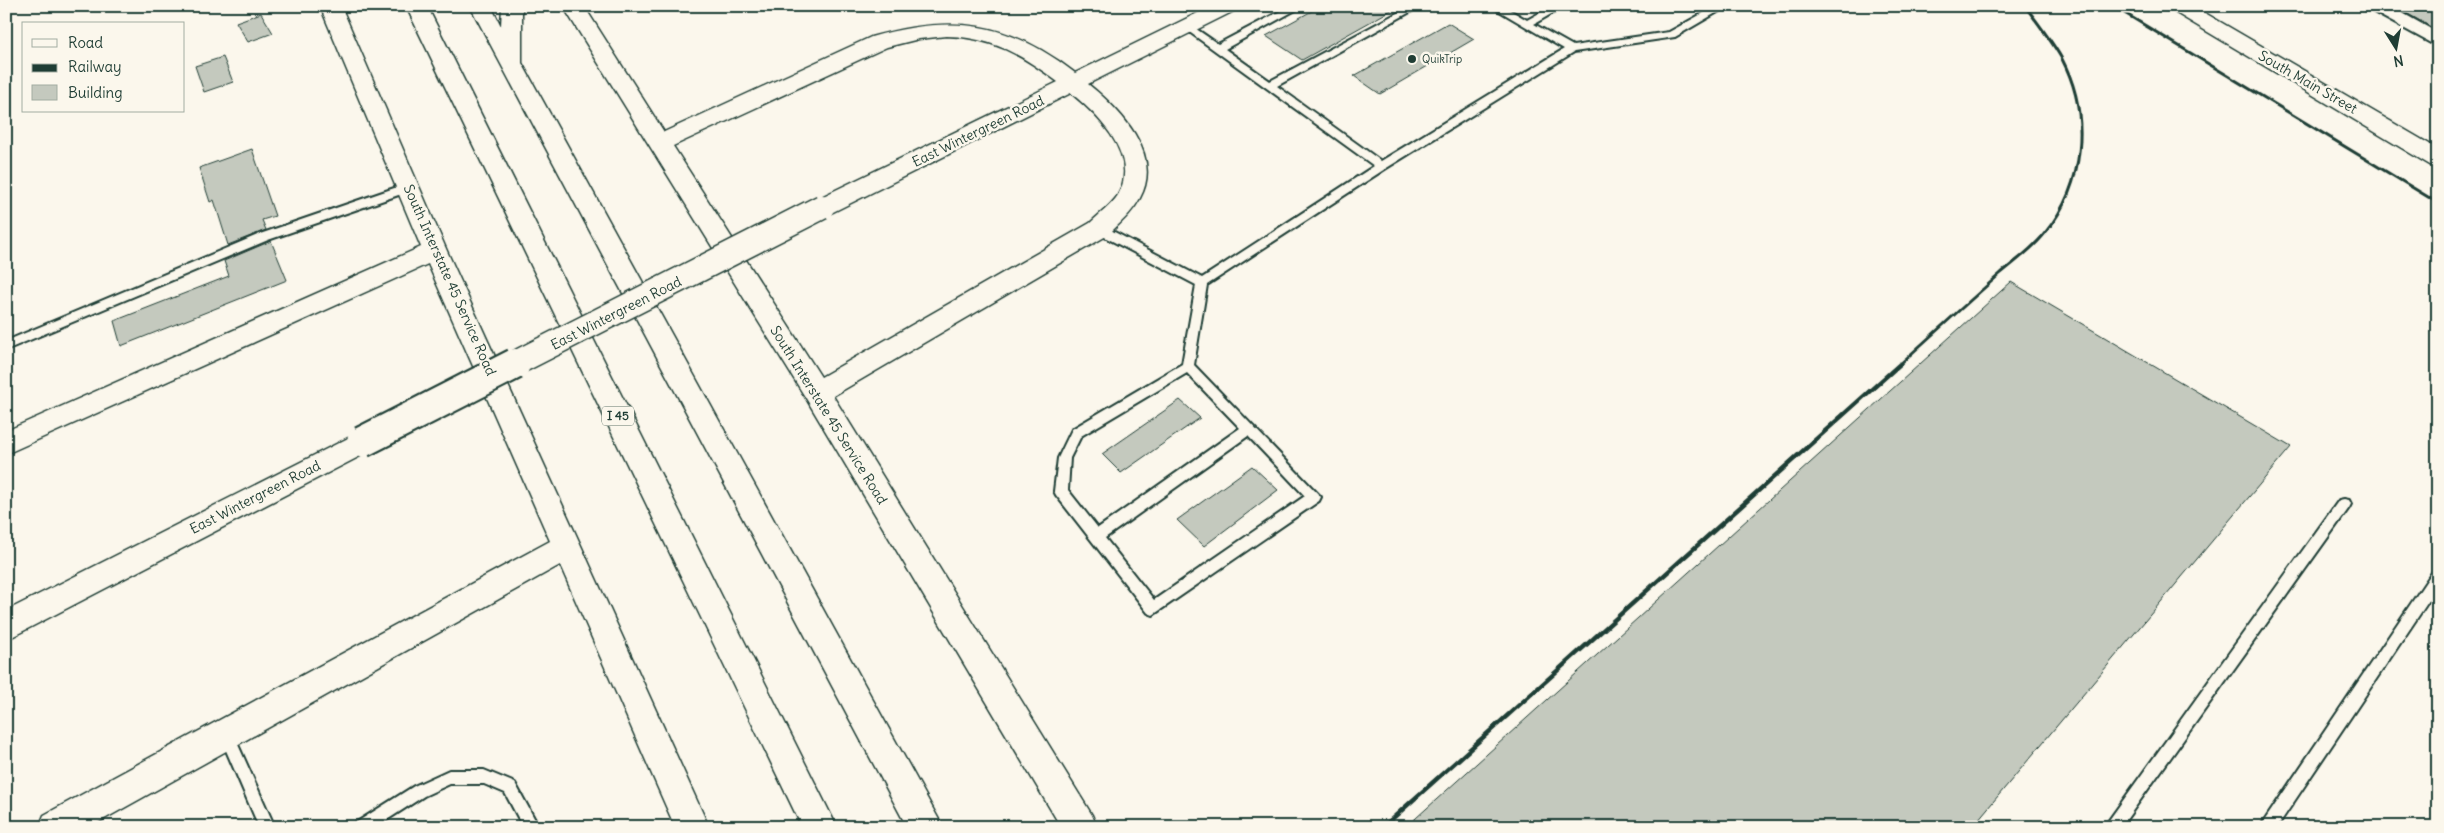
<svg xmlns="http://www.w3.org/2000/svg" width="2444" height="833" viewBox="0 0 2444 833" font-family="Delius,sans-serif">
<rect width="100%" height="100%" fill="#fbf7ec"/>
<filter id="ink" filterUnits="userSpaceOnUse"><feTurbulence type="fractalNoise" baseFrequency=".02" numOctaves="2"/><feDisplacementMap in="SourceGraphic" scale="10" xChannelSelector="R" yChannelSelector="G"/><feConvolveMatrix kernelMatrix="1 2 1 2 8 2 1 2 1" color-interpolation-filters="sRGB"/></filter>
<g filter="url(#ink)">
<path fill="#c4c9be" stroke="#1f3d34" d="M1321 6H1394L1395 8 1302 60 1266 36Z
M2394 6H2438V31Z
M261 13 273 33 248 42 236 22Z
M1448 23 1474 39 1380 94 1354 76Z
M223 57 233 82 204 92 195 66Z
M252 149 275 216 262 220 266 230 228 245 214 200 210 202 199 168Z
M271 241 287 280 121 346 114 321 229 276 224 261Z
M2011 282 2291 447 1972 827H1406Z
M1180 400 1200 418 1121 473 1102 454Z
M1252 466 1278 490 1204 546 1177 520Z"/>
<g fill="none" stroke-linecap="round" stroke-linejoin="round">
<defs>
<path id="lane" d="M1290 6H1303L1225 49 1270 81 1401 11 1396 6H1407L1412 11 1277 86 1381 161 1564 49 1491 6H1503L1527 20 1552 6H1565L1534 24 1573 46 1669 32 1716 6H1728L1675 37 1574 52 1385 169 1207 285 1194 365 1321 497 1319 501 1153 615 1148 613 1056 495 1054 491 1058 458 1072 429 1182 364 1196 285 1095 232 1093 229 1099 225 1103 226 1202 278 1374 166 1181 26 1183 24H1189L1218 44ZM1187 373 1240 428 1098 528 1068 490 1070 458 1081 436ZM1248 436 1305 496 1154 600 1105 538Z
M409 183 413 184 414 187 413 190 268 240 6 350V341L260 234Z
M2344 499 2349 500 2351 504 2349 508 2121 827H2104L2339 500Z
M2438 569V587L2277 827H2260L2433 571Z
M226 727 231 729 275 827H259L219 734 221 729Z
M449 770H484L515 783 539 827H523L505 793 484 784H450L424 796 376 827H354L357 822 414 786Z"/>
<path id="street" d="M2367 6H2390L2438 33V47L2370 10Z"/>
<path id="secondary" d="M320 6H341L447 251 709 827H675L560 565 90 827H39L44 815 550 541 428 264 6 454V431L421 247Z
M563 6H584L664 132 871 37C952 14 1008 21 1075 73L1212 6H1239L1236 10 1088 84C1119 109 1164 154 1140 198 1132 213 1120 223 1108 235L833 396 1092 815 1097 827H1061L807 400ZM946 36C992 37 1022 55 1058 82L813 201 810 207 813 213 822 215 831 213 1071 93C1098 115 1140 156 1118 195 1111 206 1099 214 1090 223L821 377 673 146 887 47 919 39Z
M2168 6H2193L2438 149V167L2430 165 2171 10Z
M362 431 372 434 376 442 372 450 6 640V611Z"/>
<path id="highway" d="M406 6H427L837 827H802Z
M470 6H491L501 26 502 6H522V63L943 827H907Z"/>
</defs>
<use href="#lane" stroke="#1f3d34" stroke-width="4"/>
<use href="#street" stroke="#1f3d34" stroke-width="4"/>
<use href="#secondary" stroke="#1f3d34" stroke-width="3"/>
<use href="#highway" stroke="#1f3d34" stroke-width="3"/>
<use href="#lane" fill="#fbf7ec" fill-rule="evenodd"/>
<use href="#street" fill="#fbf7ec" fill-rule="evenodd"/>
<use href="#secondary" fill="#fbf7ec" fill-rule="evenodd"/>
<use href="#highway" fill="#fbf7ec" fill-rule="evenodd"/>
<path stroke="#1f3d34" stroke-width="3" d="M2113 6 2438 203
M1899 365C1932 335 1966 304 2000 274 2015 261 2033 249 2045 233 2085 184 2091 115 2062 59 2051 40 2038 23 2025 6"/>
<path stroke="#1f3d34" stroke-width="4.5" d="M1383 827 1900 364"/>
<defs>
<path id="secondary-bridge-far1" d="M512 365 822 207"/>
<path id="secondary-bridge" d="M362 442 515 364"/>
</defs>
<use href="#secondary-bridge-far1" stroke="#1f3d34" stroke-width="27" stroke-linecap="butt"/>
<use href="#secondary-bridge" stroke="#1f3d34" stroke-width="34" stroke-linecap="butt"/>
<use href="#secondary-bridge-far1" stroke="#fbf7ec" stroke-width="24"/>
<use href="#secondary-bridge" stroke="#fbf7ec" stroke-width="30"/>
</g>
</g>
<circle fill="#1f3d34" stroke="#fbf7ec" stroke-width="2" cx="1412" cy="59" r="5"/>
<g text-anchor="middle" stroke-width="5" stroke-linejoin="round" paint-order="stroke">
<g font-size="11" fill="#1f3d34" stroke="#fbf7ec" text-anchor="start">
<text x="1422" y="63">QuikTrip</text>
</g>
<rect fill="#fbf7ec" stroke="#61756b" stroke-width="1" x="602" y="406.5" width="32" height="19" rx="4"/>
<g font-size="12" font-weight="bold" fill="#1f3d34">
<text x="618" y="420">I 45</text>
</g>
<g font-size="14" fill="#1f3d34" stroke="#fbf7ec">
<text transform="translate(2308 82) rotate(30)" y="5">South Main Street</text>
<text transform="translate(978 131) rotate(-26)" y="5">East Wintergreen Road</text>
<text transform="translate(450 280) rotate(66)" y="5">South Interstate 45 Service Road</text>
<text transform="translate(616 313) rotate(-27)" y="5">East Wintergreen Road</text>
<text transform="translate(829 415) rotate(58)" y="5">South Interstate 45 Service Road</text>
<text transform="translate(255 497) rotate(-27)" y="5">East Wintergreen Road</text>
</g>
</g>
<rect width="2444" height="833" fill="none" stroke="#fbf7ec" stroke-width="25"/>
<rect x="12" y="12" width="2419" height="808" fill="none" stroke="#1f3d34" stroke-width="2" filter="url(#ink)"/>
<rect x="22" y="22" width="162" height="90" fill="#fbf7ec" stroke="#a3ada2"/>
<rect x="32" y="39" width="25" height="8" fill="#fbf7ec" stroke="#a3ada2"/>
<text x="68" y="48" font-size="15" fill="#1f3d34">Road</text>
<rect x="32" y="64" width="25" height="8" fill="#1f3d34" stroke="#a3ada2"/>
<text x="68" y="72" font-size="15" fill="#1f3d34">Railway</text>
<rect x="32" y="85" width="25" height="15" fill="#c4c9be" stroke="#a3ada2"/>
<text x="68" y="98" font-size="15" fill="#1f3d34">Building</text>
<g transform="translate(2396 48) rotate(169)" stroke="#fbf7ec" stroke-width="4" paint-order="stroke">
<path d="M0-4L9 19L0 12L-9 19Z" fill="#1f3d34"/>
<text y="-8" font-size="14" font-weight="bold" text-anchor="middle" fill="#1f3d34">N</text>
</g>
</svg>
